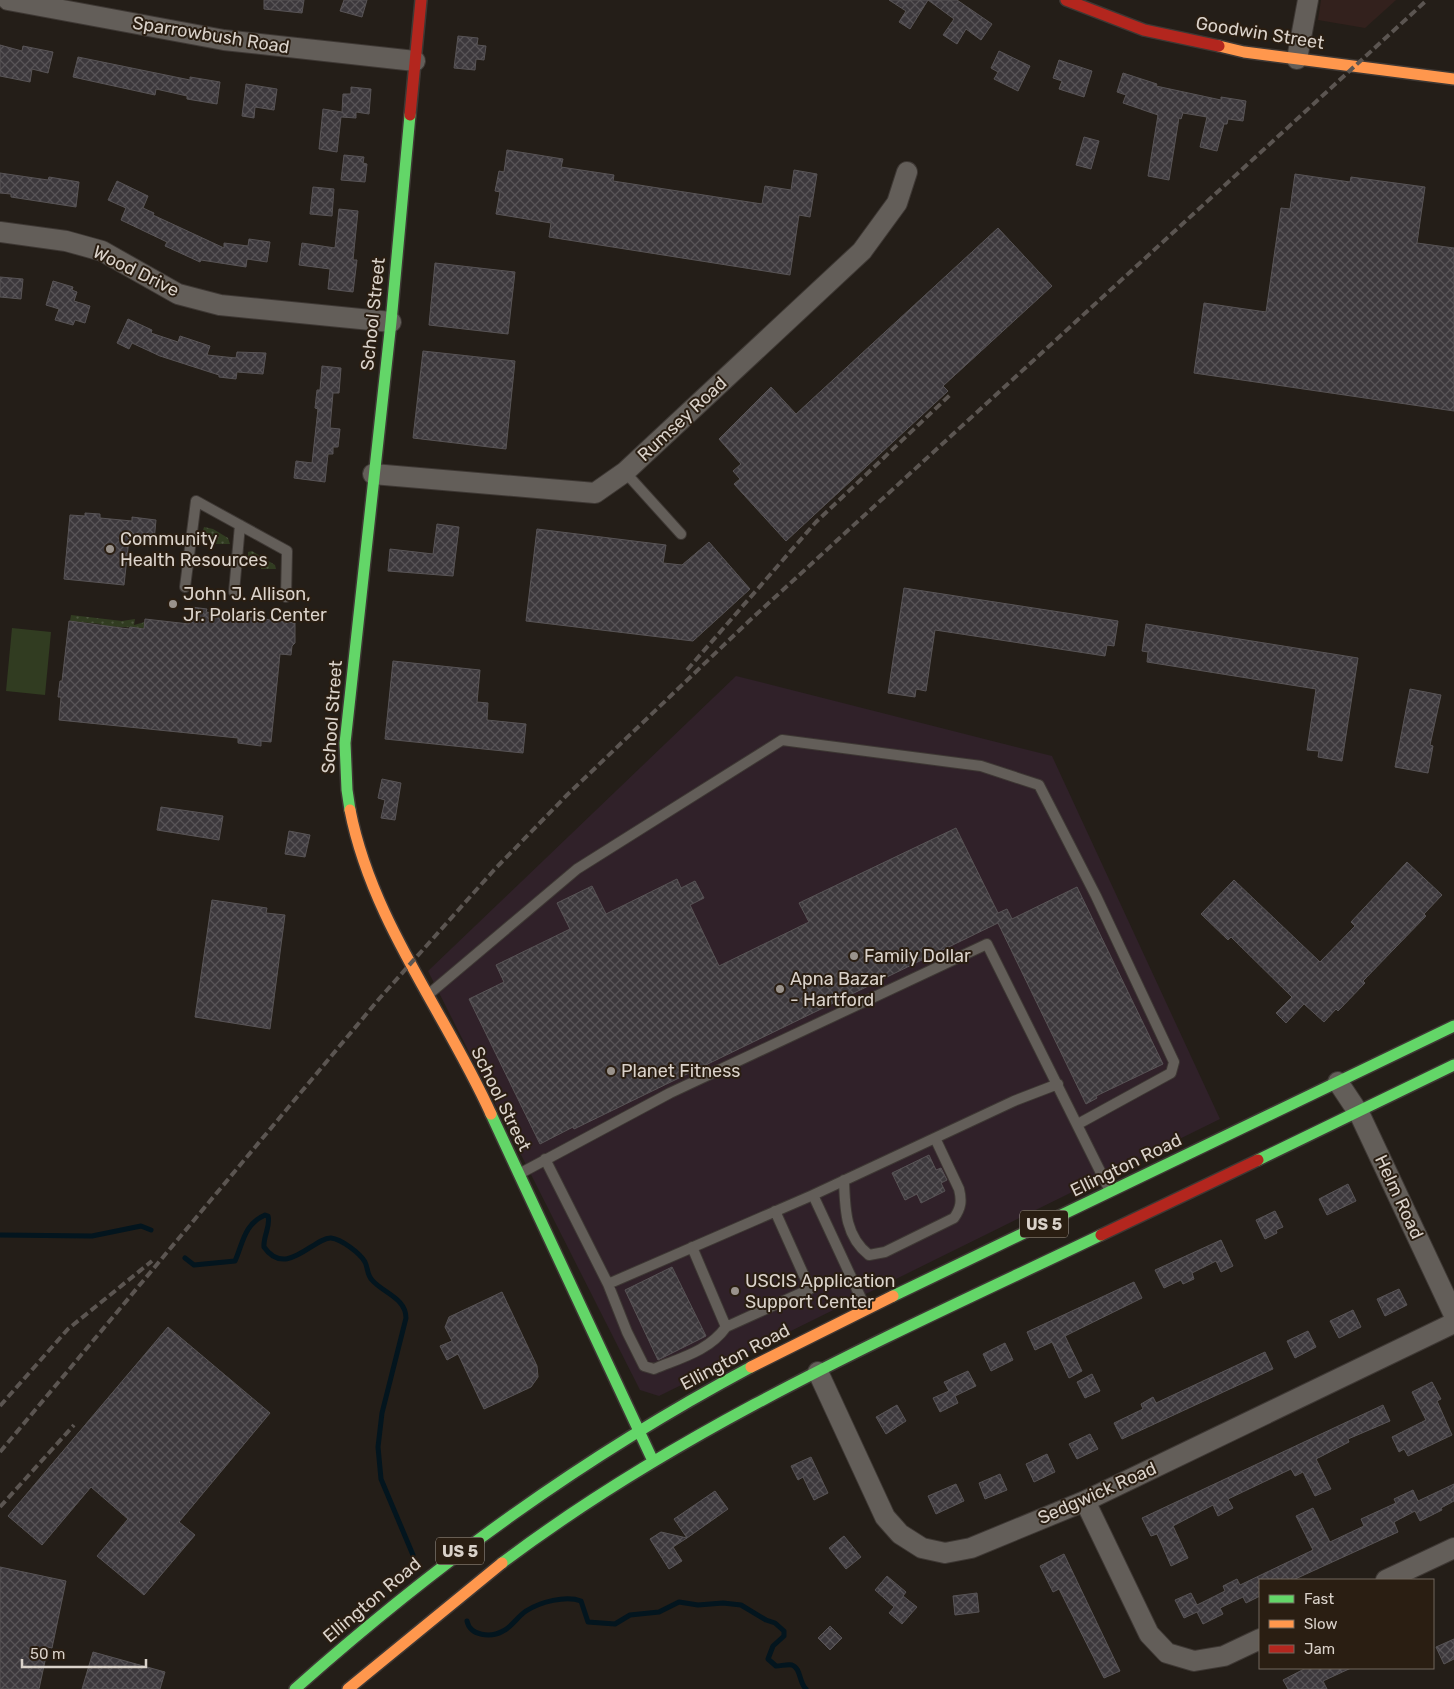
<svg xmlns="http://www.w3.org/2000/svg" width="1454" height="1689" viewBox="0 0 1454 1689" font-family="Rubik,sans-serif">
<defs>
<pattern id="park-dots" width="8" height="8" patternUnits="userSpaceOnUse" patternTransform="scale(1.25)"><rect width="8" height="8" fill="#313c21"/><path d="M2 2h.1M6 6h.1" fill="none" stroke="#4e5740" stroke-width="1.8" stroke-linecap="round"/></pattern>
<pattern id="building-cross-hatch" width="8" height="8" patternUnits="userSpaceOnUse" patternTransform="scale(1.25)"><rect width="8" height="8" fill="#3c383c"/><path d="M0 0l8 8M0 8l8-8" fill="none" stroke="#585457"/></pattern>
</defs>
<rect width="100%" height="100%" fill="#241e18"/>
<path fill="#302129" d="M736 676 1052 756 1220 1119 659 1396 640 1390 428 971Z"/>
<path fill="#33211d" d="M1321 0H1396L1365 28 1318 20Z"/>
<path fill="url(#park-dots)" d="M204 527 213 529 228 538 230 544H216V537L202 534Z
M252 551 275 565 276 569H261L262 563 248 561V552Z
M71 615 122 621 135 619 134 625 145 622 144 628 101 626V624L70 621Z"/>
<path fill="#313c21" d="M12 628 51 632 45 695 6 691Z"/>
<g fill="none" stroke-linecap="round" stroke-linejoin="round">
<path stroke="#03151e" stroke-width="5" d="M0 1235 92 1236 141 1226 151 1230
M185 1258 194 1265 235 1261C243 1243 244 1224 265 1215L268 1216C271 1226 263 1236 264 1247 286 1279 314 1237 331 1238 341 1239 360 1253 365 1262 368 1268 367 1275 372 1280 383 1293 406 1298 406 1318L382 1413 378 1447 381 1479 413 1555
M467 1621C470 1636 491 1638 503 1631 512 1627 517 1617 526 1611 540 1602 566 1595 581 1601L588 1622 615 1624 630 1615 659 1612 679 1602 698 1605 723 1603 741 1605 766 1620 775 1623 784 1631V1636L773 1646 768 1659 776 1666C781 1666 787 1664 792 1665 801 1668 799 1683 806 1689"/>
</g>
<path fill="url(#building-cross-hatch)" stroke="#585456" d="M264 0H304L302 13 264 9Z
M344 0H367L362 17 340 11Z
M889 0H957L992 24 981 40 966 29 957 44 943 35 954 19 928 0 910 29 899 22 906 11Z
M458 36 478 38 477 45 486 46 484 60 476 59 475 70 454 68Z
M0 45 22 51 23 46 53 52 48 73 32 69 30 82 0 76Z
M999 51 1030 66 1018 91 994 79 998 72 991 68Z
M78 57 190 80V77L220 82 217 104 187 99V96L156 89 155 95 73 77Z
M1059 60 1092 71 1084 97 1059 89 1062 81 1053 78Z
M1123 73 1157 84 1156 86 1221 100V97L1246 101 1243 121 1228 119 1227 124H1224L1217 151 1200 147 1207 117 1183 113 1181 119 1179 118 1169 180 1148 176 1158 115 1123 103 1126 95 1117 92Z
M246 84 277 89 274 110 255 107 254 118 242 116Z
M351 87 371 89 369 114 356 112V118L341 117 337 152 319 149 323 109 342 112 343 94H351Z
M1084 137 1099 141 1091 169 1076 165Z
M507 150 563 159 561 167 614 175 613 181 762 204 765 186 791 190 794 170 817 174 810 217 799 215 790 275 549 237 551 223 496 214 500 192 495 191 499 171 504 172Z
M344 155 364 157 363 163 367 164 365 182 341 180Z
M0 173 48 180 49 177 79 182 76 207 11 197V194L0 193Z
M1295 174 1350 182 1351 177 1425 187 1417 243 1454 248V411L1194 373 1204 303 1266 312 1281 208 1290 209Z
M117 181 148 196 143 208 154 213 153 215 224 248V243L248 246 249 239 270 242 267 262 247 259 246 267 201 260 200 262 165 246 167 242 121 220 126 208 108 200Z
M313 187 334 189 332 216 310 214Z
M339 209 358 211 353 260H357L353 292 328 289 330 269 299 265 302 243 335 248Z
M998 228 1052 286 943 386 948 391 786 541 734 484 740 479 733 471 741 464 719 439 771 387 796 414Z
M435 263 515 272 508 334 429 325Z
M0 277 23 279 21 299 0 297Z
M53 281 73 287 72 290 77 292 74 301 90 306 85 323 75 320 73 325 55 320 59 309 46 305Z
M128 319 152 330 151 333 178 342 180 336 210 346 207 355 236 358 237 352 266 353 263 374 237 372 236 379 219 377V375L160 356 132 343 129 349 117 343Z
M423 351 515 361 506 449 413 438Z
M322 366 341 368 339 393H333L330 428 340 429 338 447H333V454H328L325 482 294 478 296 461 312 463 318 409 315 408 317 390H320Z
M85 513 100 514V518L132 521V517L156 520 154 541 129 539 124 585 64 579 70 515 85 516Z
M437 524 459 527 453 576 388 571 390 549 433 554Z
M537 529 666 545 663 563 682 565 709 542 750 589 693 641 526 621Z
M904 588 1118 621 1114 646 1107 645 1105 656 935 630 926 691 916 689 915 697 888 693Z
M191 607 207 609 206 612 295 623V643L292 646 291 655 280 654 271 742 261 741V746L238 743V738L59 720 61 697H58L60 681H62L69 621 129 629 130 627 144 629 145 619 189 624Z
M1146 624 1358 658 1342 761 1318 757 1319 751 1307 750 1316 689 1147 662 1148 652 1142 651Z
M393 661 480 670 477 702 488 703 487 720 526 724 523 753 385 739Z
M1410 689 1441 695 1430 745 1433 746 1428 773 1395 767Z
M382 779 401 783 395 820 381 818 385 800 378 798Z
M161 807 223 816 219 840 157 830Z
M956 828 998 913 1007 909 1012 919 1077 887 1163 1064 1096 1096 1097 1098 1086 1104 998 923 574 1129 573 1127 540 1144 469 999 504 982 496 965 570 929 557 903 592 886 606 914 677 879 681 888 695 881 704 898 690 905 719 966 809 922 799 903Z
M289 831 310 835 305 857 285 854Z
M1407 862 1442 895 1424 914 1426 916 1363 981 1365 983 1338 1011 1336 1009 1324 1022 1304 1004 1286 1023 1276 1013 1292 997 1231 937 1228 940 1201 914 1234 880 1320 962 1355 926 1351 922Z
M212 900 267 908 266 913 285 915 270 1029 195 1017Z
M929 1155 936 1170 941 1168 947 1180 941 1183 945 1191 921 1203 917 1194 905 1200 892 1173Z
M1348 1184 1356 1201 1327 1215 1319 1199Z
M1275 1211 1283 1227 1276 1230 1277 1233 1265 1239 1256 1220Z
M1221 1240 1233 1266 1221 1272 1216 1261 1192 1273 1194 1279 1183 1284 1181 1280 1164 1288 1155 1270Z
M672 1267 706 1336 658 1360 625 1290Z
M1134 1282 1142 1298 1065 1336 1082 1371 1069 1378 1052 1342 1035 1350 1027 1332Z
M1399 1289 1407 1305 1385 1316 1377 1299Z
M502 1292 537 1366 538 1377 531 1387 484 1409 458 1354 447 1360 440 1346 452 1341 445 1327 449 1317Z
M1353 1310 1361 1327 1339 1338 1330 1321Z
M168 1327 270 1413 179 1522 195 1535 144 1595 97 1556 128 1519 91 1487 42 1545 8 1516Z
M1308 1331 1316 1347 1295 1358 1287 1341Z
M1005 1343 1013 1360 991 1371 983 1354Z
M1265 1352 1273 1369 1122 1439 1114 1423 1143 1409 1141 1404 1153 1397 1156 1403Z
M968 1371 976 1386 955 1396 958 1403 940 1412 933 1398 949 1391 944 1382Z
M1092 1374 1100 1391 1085 1398 1077 1382Z
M1432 1382 1441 1399 1437 1401 1452 1435 1408 1456 1404 1449 1399 1452 1392 1437 1426 1420 1412 1392Z
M897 1405 906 1421 886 1434 876 1417Z
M1383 1405 1390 1421 1348 1439 1349 1442 1316 1459 1331 1489 1315 1496 1303 1472 1295 1476 1291 1469 1228 1499 1233 1508 1218 1516 1213 1505 1173 1526 1188 1558 1171 1566 1157 1534 1151 1536 1142 1518Z
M1090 1434 1098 1449 1077 1459 1069 1444Z
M1047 1454 1055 1472 1034 1482 1026 1464Z
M811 1457 828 1493 814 1500 803 1477 798 1480 791 1466Z
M1000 1474 1007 1490 985 1499 979 1483Z
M956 1484 964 1501 936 1514 928 1496Z
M1454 1484V1501L1441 1508 1442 1510 1420 1521 1415 1511 1394 1522 1398 1532 1293 1580H1260V1596L1246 1603 1243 1597 1220 1608 1223 1614 1203 1624 1197 1612 1184 1618 1175 1600 1191 1593 1197 1605 1225 1591 1223 1586 1237 1579 1240 1585 1313 1550 1296 1516 1313 1508 1330 1542 1364 1526 1361 1519 1396 1503 1394 1499 1413 1490 1418 1501Z
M715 1491 728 1509 687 1538 674 1519Z
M661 1532 687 1538 673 1547 682 1561 669 1569 650 1539Z
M844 1536 861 1557 846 1569 829 1548Z
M1064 1554 1120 1671 1104 1678 1059 1589 1053 1592 1040 1566Z
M0 1567 66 1581 52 1648 48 1647 39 1689H0Z
M887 1576 906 1592 903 1596 917 1607 902 1624 889 1613 894 1607 875 1590Z
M977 1593 979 1612 955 1615 953 1596Z
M830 1626 842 1638 830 1650 818 1638Z
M1454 1639V1659L1444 1664 1436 1647Z
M93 1652 165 1672 160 1689H82Z
M1306 1668H1351L1323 1681 1327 1689H1288L1283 1680Z"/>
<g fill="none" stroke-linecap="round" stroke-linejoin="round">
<defs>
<path id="lane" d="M625 472 681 534
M185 587 196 501 287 551 286 597
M234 592 240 525
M429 994 577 869 782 740 981 766 1039 785 1096 896 1174 1062 1171 1073 1078 1124
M545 1159 608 1284 813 1195
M519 1174 670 1093 987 944 1110 1191
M844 1180C845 1209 845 1236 869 1255L885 1252 954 1218C961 1208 962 1201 959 1189L935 1138
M692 1247 726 1327 810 1289 775 1211
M608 1284 627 1332 644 1366 654 1369C680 1358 709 1351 726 1327
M866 1309 813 1195 1014 1101 1058 1084"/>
<path id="street" d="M8 0 224 40 415 61
M1297 59 1308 0
M0 232 66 241 102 251 178 294 220 305 391 322
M373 474 595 493 625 472 862 251 897 203 907 172
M1338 1082 1360 1115 1454 1315
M818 1372 885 1517 900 1534 922 1548 945 1553 971 1548 1085 1501 1454 1323
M1085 1501 1149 1634 1167 1653 1194 1661 1224 1656 1260 1639
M1386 1580 1454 1548"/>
<path id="fast" d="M350 810 347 790 345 743 391 322 410 115
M491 1114 653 1461
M1258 1160 1454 1065
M893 1296 1454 1026
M502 1563C685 1425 896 1333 1101 1235
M295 1689C438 1562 583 1457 751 1367"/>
<path id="slow" d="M1219 46 1244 52 1454 79
M350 810C372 922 445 1012 491 1114
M751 1367 893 1296
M348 1689 502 1563"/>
<path id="jam" d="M1066 0 1144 30 1219 46
M410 115 421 0
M1101 1235 1258 1160"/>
</defs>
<use href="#lane" stroke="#3e3834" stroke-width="12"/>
<use href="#street" stroke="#3e3834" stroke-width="22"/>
<use href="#fast" stroke="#3e3834" stroke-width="14"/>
<use href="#slow" stroke="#3e3834" stroke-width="14"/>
<use href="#jam" stroke="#3e3834" stroke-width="14"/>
<use href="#lane" stroke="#635e59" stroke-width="10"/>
<use href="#street" stroke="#635e59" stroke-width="20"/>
<use href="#fast" stroke="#63d668" stroke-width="11"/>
<use href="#slow" stroke="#ff974d" stroke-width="11"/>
<use href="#jam" stroke="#b3261e" stroke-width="11"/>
<path stroke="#5b5551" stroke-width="4" stroke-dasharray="8 4" stroke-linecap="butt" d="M687 670 816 522 951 394
M0 1406 68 1329 152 1261
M0 1452 379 999 494 870 567 795 749 621 1427 0
M0 1507 74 1425"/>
</g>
<g fill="#9a938c" stroke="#2a1e12" stroke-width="2">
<circle cx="110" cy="549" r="5"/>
<circle cx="173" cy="604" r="5"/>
<circle cx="854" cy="956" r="5"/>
<circle cx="780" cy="989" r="5"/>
<circle cx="611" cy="1071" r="5"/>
<circle cx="735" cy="1291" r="5"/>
</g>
<g text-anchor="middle" stroke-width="4" stroke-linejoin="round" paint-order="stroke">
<g fill="#2a1e12" stroke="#a59c93" stroke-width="1">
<rect x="1020" y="1210.5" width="48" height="27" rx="4"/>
<rect x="436" y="1537.5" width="48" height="27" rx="4"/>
</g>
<g font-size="16" font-weight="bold" fill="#dad2ca">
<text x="1044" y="1230">US 5</text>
<text x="460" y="1557">US 5</text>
</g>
<g font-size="18" fill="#dad2ca" stroke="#2a1e12">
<text transform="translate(1260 33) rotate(9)" y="6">Goodwin Street</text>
<text transform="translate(211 35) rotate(9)" y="6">Sparrowbush Road</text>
<text transform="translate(136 271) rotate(26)" y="6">Wood Drive</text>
<text transform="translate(373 314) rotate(-84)" y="6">School Street</text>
<text transform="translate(682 419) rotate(-43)" y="6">Rumsey Road</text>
<text transform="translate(332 717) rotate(-86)" y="6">School Street</text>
<text transform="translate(501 1099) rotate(64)" y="6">School Street</text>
<text transform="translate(1126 1165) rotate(-26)" y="6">Ellington Road</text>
<text transform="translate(1399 1197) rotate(65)" y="6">Helm Road</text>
<text transform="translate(735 1357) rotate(-28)" y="6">Ellington Road</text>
<text transform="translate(1097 1493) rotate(-24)" y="6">Sedgwick Road</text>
<text transform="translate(372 1600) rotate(-40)" y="6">Ellington Road</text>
</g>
<g font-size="18" fill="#dad2ca" stroke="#2a1e12" text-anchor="start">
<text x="120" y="545">Community<tspan x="120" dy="21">Health Resources</tspan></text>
<text x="183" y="600">John J. Allison,<tspan x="183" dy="21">Jr. Polaris Center</tspan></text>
<text x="864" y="962">Family Dollar</text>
<text x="790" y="985">Apna Bazar<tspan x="790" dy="21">- Hartford</tspan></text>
<text x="621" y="1077">Planet Fitness</text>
<text x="745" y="1287">USCIS Application<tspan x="745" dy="21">Support Center</tspan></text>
</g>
</g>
<rect x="1259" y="1579" width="175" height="90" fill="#2a1e12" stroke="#70665c"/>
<rect x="1269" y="1595" width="25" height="8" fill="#63d668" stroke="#70665c"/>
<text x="1304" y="1604" font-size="15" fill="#dad2ca">Fast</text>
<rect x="1269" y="1620" width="25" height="8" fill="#ff974d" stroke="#70665c"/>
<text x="1304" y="1629" font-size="15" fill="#dad2ca">Slow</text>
<rect x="1269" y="1645" width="25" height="8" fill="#b3261e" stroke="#70665c"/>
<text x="1304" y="1654" font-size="15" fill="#dad2ca">Jam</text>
<path d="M22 1659v8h124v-8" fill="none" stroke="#dad2ca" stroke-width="2.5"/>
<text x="30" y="1659" font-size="15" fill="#dad2ca" stroke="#2a1e12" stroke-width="4" paint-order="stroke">50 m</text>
</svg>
